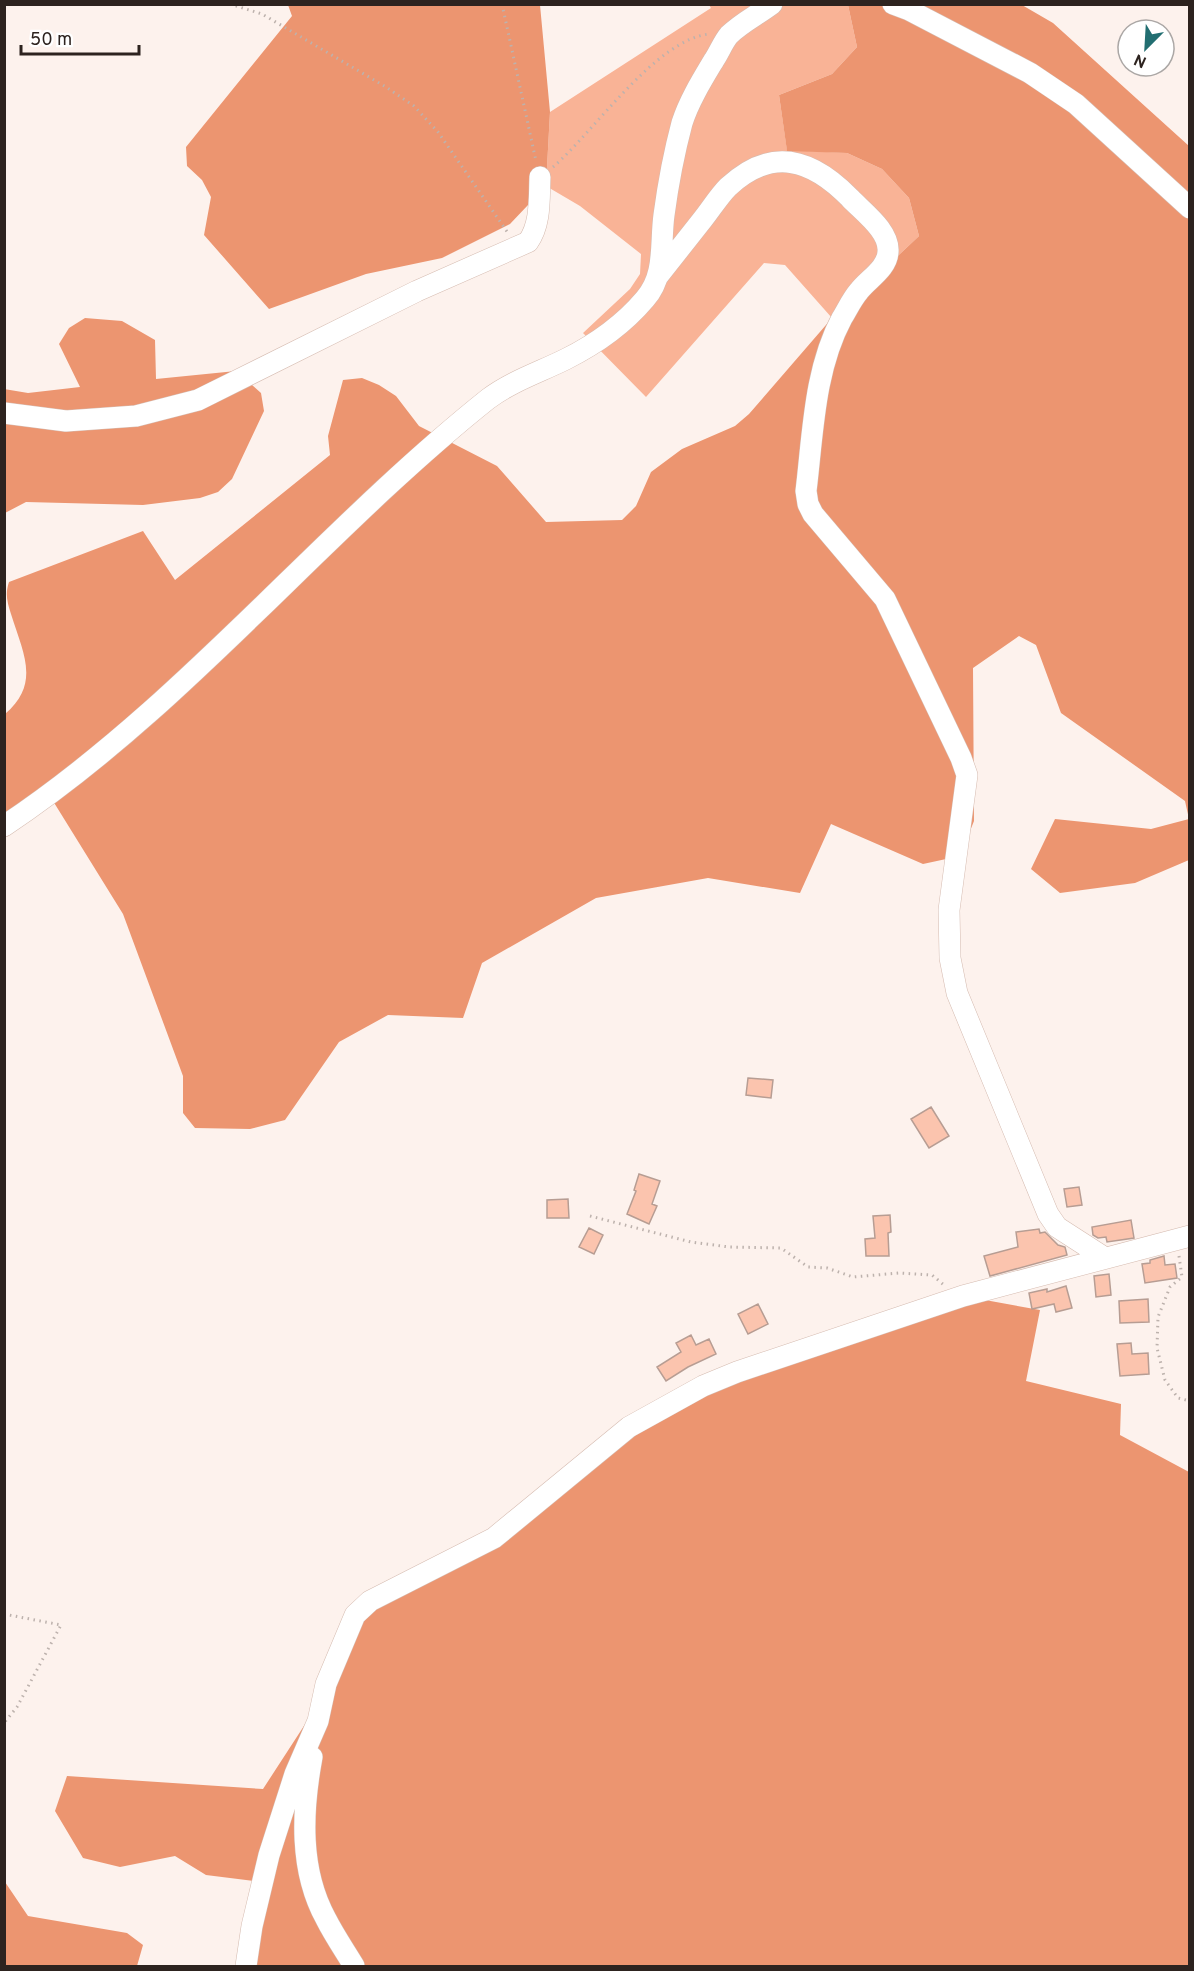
<svg xmlns="http://www.w3.org/2000/svg" width="1194" height="1971" viewBox="0 0 1194 1971" font-family="Overpass,sans-serif">
<rect width="100%" height="100%" fill="#fdf2ed"/>
<path fill="#f9b396" d="M709 5H848L857 47 832 74 779 95 787 150 847 153 882 169 909 198 919 236 832 318 785 265 764 263 646 397 583 333 630 289 640 274 641 254 580 206 546 186 550 112 711 8Z"/>
<path fill="#ec9570" d="M288 5H540L550 112 546 186 510 224 442 258 366 274 269 309 204 235 211 197 202 180 187 166 186 147 292 16Z
M848 5H1022L1053 23 1189 146V860L1135 883 1060 893 1031 869 1055 819 1151 829 1189 819 1185 801 1061 713 1036 645 1019 636 973 668 974 821 960 856 923 864 831 824 800 893 708 878 596 898 482 963 463 1018 388 1015 339 1042 285 1120 250 1129 195 1128 183 1113V1076L123 914 53 801 5 829V714C41 683 23 653 11 614 7 601 5 594 9 582L143 531 175 580 330 455 328 436 343 380 362 378 379 385 396 396 419 426 497 466 546 522 622 520 636 506 651 472 682 449 735 426 749 414 832 318 919 236 909 198 882 169 847 153 787 151 779 95 832 74 857 47Z
M85 318 122 321 155 340 156 379 236 371 261 393 264 411 232 479 218 492 200 498 143 505 26 502 5 513 4 389 28 393 80 387 59 344 69 328Z
M963 1296 1040 1310 1026 1381 1121 1404 1120 1435 1189 1472V1966H246L262 1882 206 1875 175 1856 120 1867 83 1858 55 1811 67 1776 263 1789 313 1712 355 1615 494 1538 703 1386Z
M5 1882 28 1916 127 1933 143 1945 137 1966H5Z"/>
<path fill="#fbc4ae" stroke="#b79d93" stroke-width="1.5" d="M748 1078 773 1080 771 1098 746 1095Z
M931 1107 949 1136 929 1148 911 1119Z
M639 1174 660 1181 652 1204 657 1206 649 1224 627 1214 636 1191 634 1190Z
M1079 1187 1082 1205 1067 1207 1064 1189Z
M568 1199 569 1218H547V1200Z
M890 1215 891 1232 888 1233 889 1256H866L865 1239 875 1238 873 1216Z
M1131 1220 1134 1238 1107 1242 1106 1237 1098 1238 1093 1235 1092 1227Z
M589 1228 603 1235 594 1254 579 1247Z
M1039 1229 1040 1233 1045 1232 1058 1245 1065 1247 1067 1255 990 1276 984 1256 1018 1247 1016 1232Z
M1164 1256 1165 1265 1175 1264 1177 1278 1145 1283 1142 1264 1150 1263V1260Z
M1109 1274 1111 1295 1096 1297 1094 1276Z
M1066 1286 1072 1308 1056 1312 1054 1304 1032 1309 1029 1293 1047 1289V1292Z
M1148 1299 1149 1322 1120 1323 1119 1301Z
M758 1304 768 1324 748 1334 738 1314Z
M691 1335 696 1345 709 1339 716 1354 688 1367 666 1381 657 1367 681 1352 676 1343Z
M1131 1343 1132 1354 1148 1353 1149 1374 1120 1376 1117 1344Z"/>
<g fill="none" stroke-linecap="round" stroke-linejoin="round">
<defs>
<path id="minor" d="M893 4 909 10 1030 73 1076 104 1190 208
M658 276C673 257 688 238 703 219 711 209 719 196 728 187 772 146 812 159 850 198 863 212 890 231 888 252 887 269 868 279 859 291 852 299 847 310 842 318 814 370 813 434 806 491L808 504 813 514 885 599 961 758 967 775 949 910 950 958 957 993 1048 1214 1057 1227 1105 1258
M4 413 66 421 136 416 198 400 417 291 528 242C541 224 539 199 540 177
M4 826C183 707 320 533 488 399 512 381 540 372 566 359 596 344 623 325 645 299 666 275 660 244 664 215 668 185 674 153 682 123 689 101 702 80 714 60 719 53 723 42 729 35 741 23 759 14 772 4
M312 1757C302 1811 299 1870 326 1919 334 1935 345 1951 354 1966
M246 1966 252 1926 269 1855 295 1774 318 1721 326 1684 355 1615 370 1601 494 1538 629 1427 703 1386 737 1372 963 1296 1190 1236"/>
</defs>
<use href="#minor" stroke="#d5bbb0" stroke-width="22"/>
<path stroke="#bdb2ad" stroke-width="3" stroke-dasharray="1.5 4.5" stroke-linecap="butt" d="M230 4 262 14 386 87 414 106 438 132 508 233
M502 4 536 161
M553 167C593 133 657 38 710 34
M590 1216 691 1242 729 1247 781 1248 808 1267 827 1268 853 1277 899 1273 932 1275 944 1285
M1179 1256 1182 1277 1170 1287 1158 1317 1157 1348 1165 1380 1178 1398 1190 1401
M4 1614 61 1625 17 1707 4 1723"/>
<use href="#minor" stroke="#fff" stroke-width="21"/>
</g>
<rect width="1194" height="1971" fill="none" stroke="#2d231f" stroke-width="12"/>
<g transform="translate(1146 48) rotate(204)"><circle r="28" fill="#ffffff" stroke="#aba7a5" stroke-width="1.5"/>
<path d="M0-4.5L10 22L0 15L-10 22Z" fill="#226e71"/>
<text y="-9" font-size="16" font-weight="bold" text-anchor="middle" fill="#2d231f">N</text>
</g>
<path d="M21 45v9h118v-9" fill="none" stroke="#2d231f" stroke-width="3"/>
<text x="30" y="45" font-size="18" fill="#2d231f" stroke="#ffffff" stroke-width="4.5" paint-order="stroke">50 m</text>
</svg>
